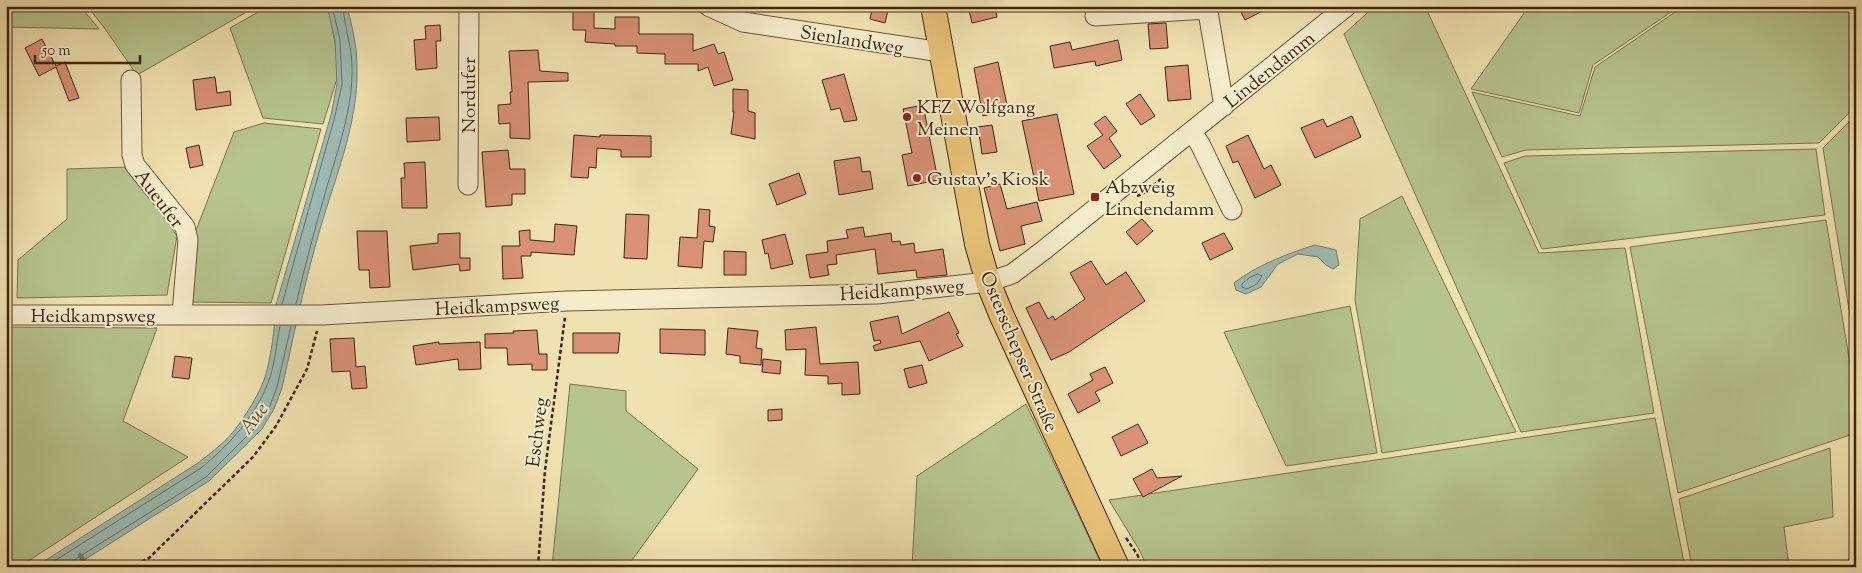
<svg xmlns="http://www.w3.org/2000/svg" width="1862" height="573" viewBox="0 0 1862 573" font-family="'Sorts Mill Goudy',serif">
<rect width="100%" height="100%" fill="#f0e2b0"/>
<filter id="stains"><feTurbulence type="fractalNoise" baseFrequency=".004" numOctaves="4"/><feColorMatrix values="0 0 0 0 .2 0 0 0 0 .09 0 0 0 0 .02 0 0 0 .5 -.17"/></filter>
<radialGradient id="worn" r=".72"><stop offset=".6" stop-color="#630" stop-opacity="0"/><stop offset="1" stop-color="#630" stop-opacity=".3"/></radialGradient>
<path fill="#b6c48d" stroke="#7a744e" d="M6 6H80L99 29 6 27Z
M87 6H257L137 75 103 26Z
M269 6H328L340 69 323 124 263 118 230 28Z
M1375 6H1425L1539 253 1625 248 1654 413 1521 432 1344 34Z
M1529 6H1680L1593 65 1579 113 1471 89Z
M1684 6H1856V106L1819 143 1526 150 1502 157 1472 92 1580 116 1595 67Z
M1856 115V318L1851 322 1823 148Z
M264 123 321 129 271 303 190 302 195 233 234 132Z
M1816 149 1825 215 1542 249 1504 163 1525 156Z
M129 167 177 236 167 295 17 298 18 260 67 219V169Z
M1402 196 1516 432 1382 453 1355 300 1360 219Z
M1826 220 1856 399V433L1678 493 1630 247Z
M1350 306 1377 453 1286 466 1224 332Z
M6 327 157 328 123 421 188 457 19 567H6Z
M570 384 626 391V411L698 469 627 567H552Z
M1026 404 1103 567H912L917 476Z
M1655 418 1685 567H1147L1140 551 1109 500Z
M1830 448 1833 517 1784 527 1789 567H1692L1679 499Z"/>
<path fill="#9dbcb4" stroke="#778072" d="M327 6H347C352 26 357 46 357 66 359 126 332 184 317 240 303 289 293 339 282 388L274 409 262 429 209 481 73 567H35L198 463C212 452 227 441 237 427 247 413 258 396 264 380 271 360 275 326 276 305L331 115 337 84 335 40Z
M1315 245 1336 250 1339 265 1333 269 1326 265 1318 257 1298 254 1278 264 1261 287 1246 294 1236 290 1234 283C1255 266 1289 253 1315 245Z"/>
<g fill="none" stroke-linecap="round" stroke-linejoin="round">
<path stroke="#6e7062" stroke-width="1" d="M1258 274 1262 276 1257 284 1247 289 1242 287V284L1249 278Z
M282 304 335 116 342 84 340 40 332 6
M296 304C305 266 315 228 326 190 338 149 353 109 352 67 352 46 344 26 343 6
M45 567 201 468C230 444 254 418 268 383 275 366 276 344 280 326
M71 567 74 560 206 477 257 426 270 406 277 387 291 326"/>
<path stroke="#778072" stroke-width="4.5" d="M80 555 88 567"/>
</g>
<path fill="#d99275" stroke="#3f250f" d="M873 6H889L885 23 870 19Z
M968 6H995L997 17 972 23Z
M1238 6H1272L1245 20Z
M573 7 594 8V28L615 29V17H639V34H693V51L714 44 718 54 724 52 733 80 714 86 708 67 698 71V64H665V54L637 53V46H615V44L585 42 586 30H573Z
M1166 23 1168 48 1150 49 1148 24Z
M440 25 441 41H436L437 68 416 70 414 40 426 39 425 26Z
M42 39 56 66 65 62 79 98 69 101 56 67 39 76 25 48Z
M1118 40 1122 60 1096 66 1095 61 1054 68 1050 46 1070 42 1072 50Z
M538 50 540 71 568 73V81L528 82 530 139 510 138V123L499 124 498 105 511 104 510 92H512L509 51Z
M998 62 1008 110 983 116 974 68Z
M1188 65 1191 99 1168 101 1165 67Z
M844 74 857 120 844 122 840 108 831 110 822 80Z
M215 77 217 93 230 91 231 105 196 110 193 80Z
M733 89 748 90V111L755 113V139L731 134 734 112H733Z
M1140 94 1155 116 1141 125 1126 104Z
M923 105 938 180 908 186 902 155 912 153 903 109Z
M1057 114 1074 194 1039 201 1022 121Z
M1105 116 1117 131 1109 138 1121 156 1104 169 1087 146 1103 135 1094 124Z
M1352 116 1361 137 1315 158 1301 128 1323 119 1327 127Z
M439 117 440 140 407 142 406 118Z
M992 125 997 152 982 154 978 127Z
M574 135 600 137V135L651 136V157H621V150L597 148 596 168 589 167 588 178 571 177Z
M1248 135 1264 169 1271 165 1281 185 1255 198 1238 161 1233 163 1226 146Z
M199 145 203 165 190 168 186 148Z
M508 150 510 169H525V194H512V205L486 207 482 152Z
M860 157 862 172 870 171 873 189 839 195 834 161Z
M425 162 427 208H402L401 178H405L404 163Z
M799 173 806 194 777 205 769 184Z
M1000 184 1007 209 1037 202 1042 221 1021 226 1025 244 1000 251 984 188Z
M699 209 710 210 709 226 715 227 713 242 704 241 702 268 678 266 680 237 697 238Z
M626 214 649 215 647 259 624 258Z
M1142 219 1153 231 1137 245 1126 232Z
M555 224 577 226 574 255 531 252V256H521L523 278 503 279 502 246H520L519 231 530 230V240L554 242Z
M863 227 865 237 891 233 892 242 900 241 901 245 914 243 915 253 943 249 947 275 917 278 916 270 878 274 875 249 836 255 837 264 827 265 829 275 810 278 806 255 828 252 827 241 848 238 846 230Z
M357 231H387L390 287 370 288 369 270H359Z
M460 233V258H470V270L460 271 459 264 413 270 410 246 438 243V234Z
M1224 233 1233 249 1210 260 1202 243Z
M785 234 793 264 771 269 768 253 765 254 762 240Z
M724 251 746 252V275H724Z
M1091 261 1106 285 1126 272 1145 301 1069 352 1051 360 1026 308 1039 302 1048 319 1053 316 1055 320 1085 299 1070 273Z
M949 312 959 333 956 334 963 346 929 361 920 341 875 351 873 346 881 343 880 340 874 341 870 322 898 316 902 334Z
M816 327 820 364 858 362 860 394 842 395V383L828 384V376L805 375 806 349 786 350 785 330Z
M728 328 758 331 756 348 762 349 761 365 740 363V356L726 354Z
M660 329 705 330V355L660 353Z
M537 330 539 354H547V370H532V364L508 365 507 348H485V334L514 333 513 331Z
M573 333H620L618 353H573Z
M354 338 356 367 365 366 367 388 352 389 350 371 332 372 330 339Z
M439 342V344L480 342 481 369 459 370 458 359 416 365 413 346Z
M175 356 192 358 189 379 172 377Z
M763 359 781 361 780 374 762 372Z
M922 365 927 383 909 388 904 369Z
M1105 367 1113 383 1095 392 1100 401 1078 413 1068 394 1093 380 1090 374Z
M782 409V420L768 421V410Z
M1138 424 1148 443 1121 456 1112 437Z
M1152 469 1157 478 1182 476 1143 497 1133 479Z"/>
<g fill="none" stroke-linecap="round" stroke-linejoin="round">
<defs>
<path id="minor" d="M708 6 743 22 941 52
M1207 6 1224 106
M1095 16 1207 9
M131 80 132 155 135 165 185 227 188 240 182 314
M1192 132 1200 144 1232 210
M468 185 469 6
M6 315H322L567 301 877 294 988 282 1012 274 1044 250 1347 6"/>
<path id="major" d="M933 6 977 244 988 282 1001 314 1117 567"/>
</defs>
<use href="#minor" stroke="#6b5437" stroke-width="21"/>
<use href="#major" stroke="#3f250f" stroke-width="26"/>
<path stroke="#3f250f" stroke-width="2.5" stroke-dasharray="4 2.5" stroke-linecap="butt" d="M1137 196 1144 193 1161 179
M1126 538 1137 554 1143 567
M130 567 149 558 253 457 276 426 307 369 317 331
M538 567 545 470 565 317"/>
<use href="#minor" stroke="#f5eccc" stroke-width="19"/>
<use href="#major" stroke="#e8c178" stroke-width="24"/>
</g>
<g fill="#8f2418" stroke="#f5eccc" stroke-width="2">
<circle cx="907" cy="117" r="5"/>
<circle cx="917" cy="178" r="5"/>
<rect x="1090" y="192" width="10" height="10" rx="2.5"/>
</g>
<g text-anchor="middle" stroke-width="4" stroke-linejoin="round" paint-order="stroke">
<g font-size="19" fill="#3f250f" stroke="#f5eccc">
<text transform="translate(852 39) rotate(9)" y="7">Sienlandweg</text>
<text transform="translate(1269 69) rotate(-39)" y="7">Lindendamm</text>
<text transform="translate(468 95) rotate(-90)" y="7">Nordufer</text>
<text transform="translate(160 198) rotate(53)" y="7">Aueufer</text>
<text transform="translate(902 289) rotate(-4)" y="7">Heidkampsweg</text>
<text transform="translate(497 305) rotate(-3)" y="7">Heidkampsweg</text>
<text x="93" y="322">Heidkampsweg</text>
<text transform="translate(1020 351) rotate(67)" y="7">Osterschepser Straße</text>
<text transform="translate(536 432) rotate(-83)" y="7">Eschweg</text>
</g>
<g font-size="19" fill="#3f250f" stroke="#f5eccc" text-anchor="start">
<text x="917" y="113">KFZ Wolfgang<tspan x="917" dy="22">Meinen</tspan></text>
<text x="927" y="185">Gustav's Kiosk</text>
<text x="1105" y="193">Abzweig<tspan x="1105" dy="22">Lindendamm</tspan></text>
</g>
<g font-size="20" font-style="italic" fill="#5b5241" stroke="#f5eccc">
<text transform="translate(253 418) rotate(-53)" y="7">Aue</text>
</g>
</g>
<rect width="1862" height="573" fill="none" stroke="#f0e2b0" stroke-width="25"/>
<rect x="8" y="8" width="1847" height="558" fill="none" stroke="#3f250f" stroke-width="2.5"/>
<rect x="12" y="12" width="1837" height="548" fill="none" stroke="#3f250f"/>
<path d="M35 55v8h105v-8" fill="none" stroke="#3f250f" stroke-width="2.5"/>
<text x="42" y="55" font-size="15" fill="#3f250f" stroke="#f5eccc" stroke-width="4" paint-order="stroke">50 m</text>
<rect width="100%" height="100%" filter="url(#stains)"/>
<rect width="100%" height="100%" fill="url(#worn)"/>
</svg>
